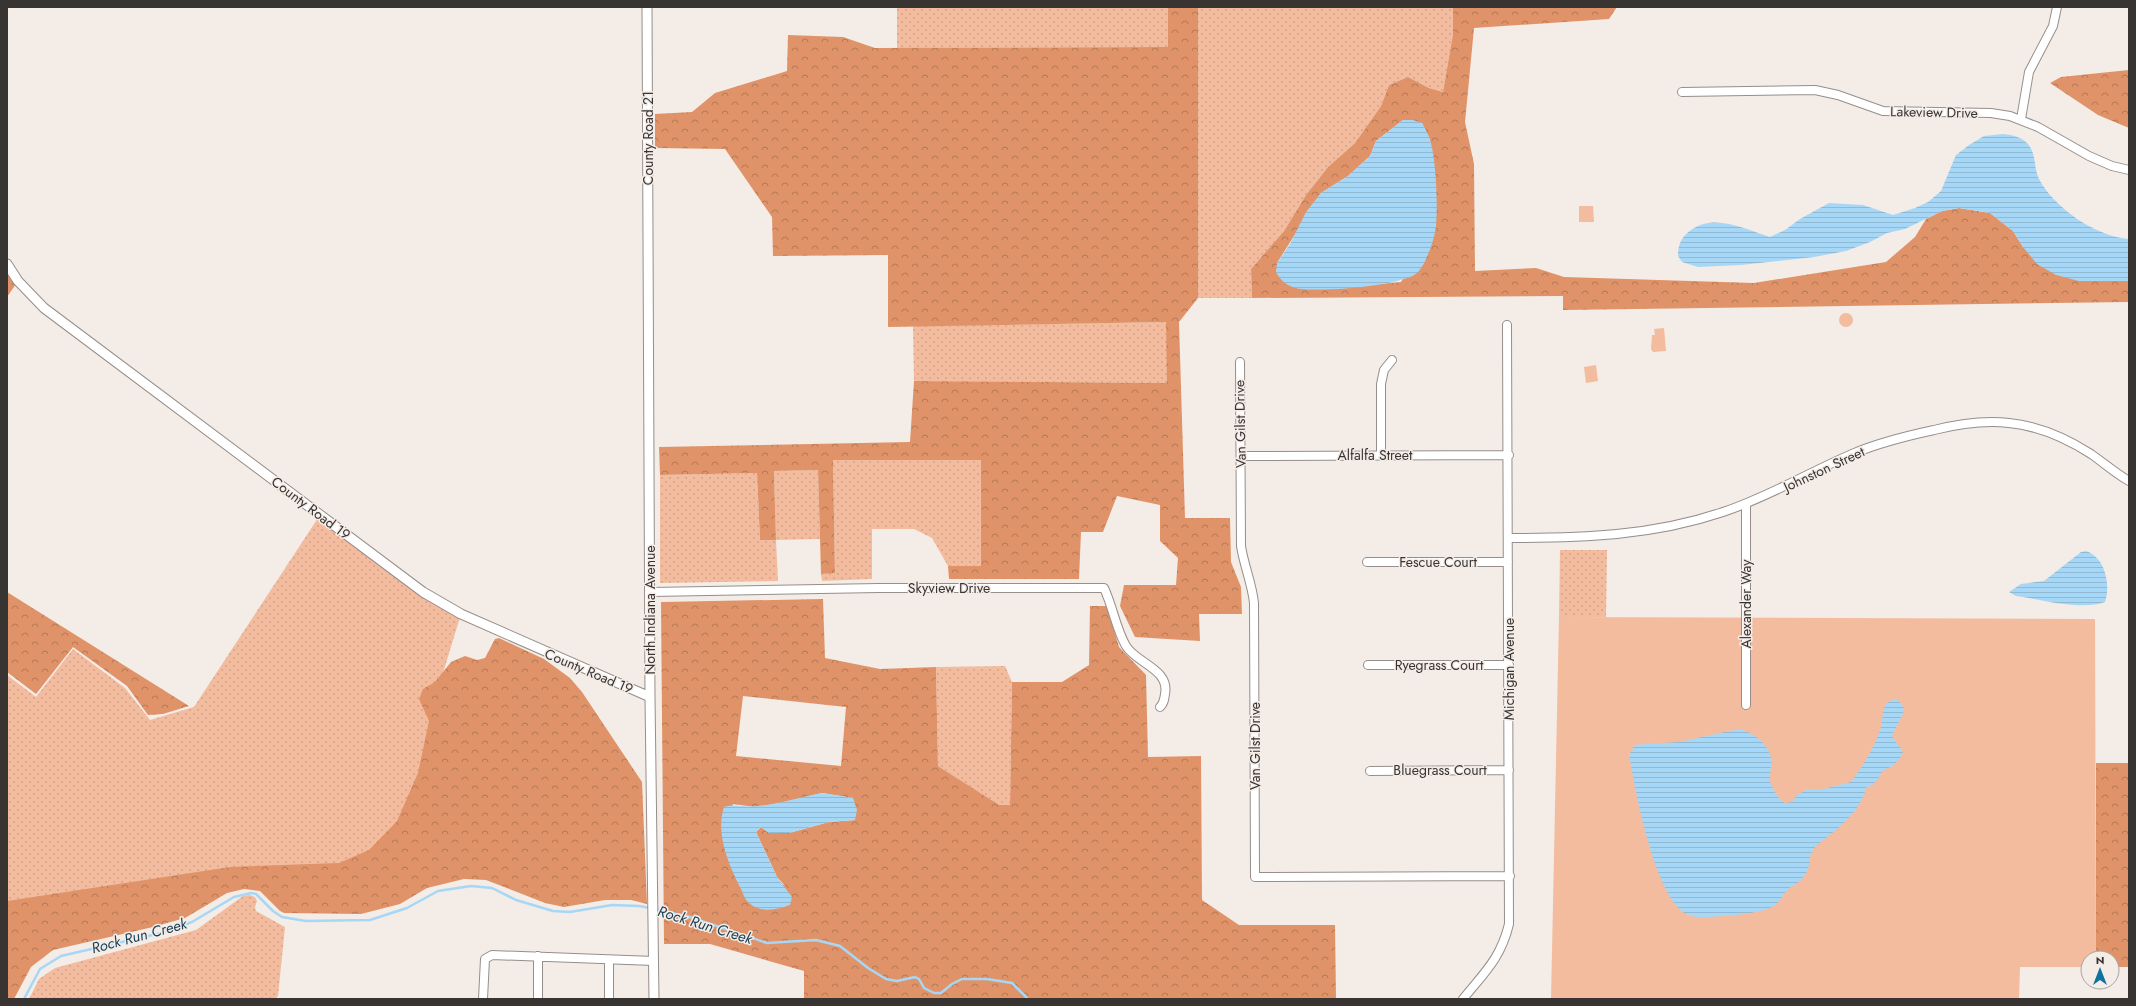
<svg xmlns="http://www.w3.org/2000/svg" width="2136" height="1006" viewBox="0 0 2136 1006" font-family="Jost,sans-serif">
<defs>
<pattern id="grass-dots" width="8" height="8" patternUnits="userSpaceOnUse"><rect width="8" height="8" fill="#f3bc9e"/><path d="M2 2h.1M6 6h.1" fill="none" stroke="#d1a289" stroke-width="1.8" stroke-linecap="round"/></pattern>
<pattern id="forest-crowns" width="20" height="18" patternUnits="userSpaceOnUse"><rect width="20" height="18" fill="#e09368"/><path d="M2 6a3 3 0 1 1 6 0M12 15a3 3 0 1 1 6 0" fill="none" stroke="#b67956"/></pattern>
<pattern id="water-rules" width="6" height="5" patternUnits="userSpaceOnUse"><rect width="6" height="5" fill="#a6d7f6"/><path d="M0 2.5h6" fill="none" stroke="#90b9d3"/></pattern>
</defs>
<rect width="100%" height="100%" fill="#f4ece7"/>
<path fill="url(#grass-dots)" d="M897 7H1168V47L897 48Z
M1198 7H1453V34L1443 92 1429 88 1408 77 1389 85 1381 106 1355 143 1328 167 1306 195 1284 231 1251 269 1252 298H1198Z
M1167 322V383L914 381 913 326Z
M833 460H981V567L948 566 932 538 914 529H872V579L822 581 821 574 835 572Z
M818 470 820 539 776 540 778 581 660 583V475L757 473 760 540H776L774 471Z
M320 515 461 614 435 699 422 774 402 823 373 852 339 865 7 904V675L36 697 73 649 125 688 150 720 194 707Z
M1560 550H1607L1606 617H1559Z
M1005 666 1012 682 1010 805H998L938 766 936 667Z
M250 895 255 897 257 901 255 907 256 911 285 927 278 996 275 999H29L39 979 55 968 196 930 243 896Z"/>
<path fill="url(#forest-crowns)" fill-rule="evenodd" d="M1168 7H1198V298L1179 322 1185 518H1230L1231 562 1241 587 1242 614H1199L1200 641 1135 637 1120 606 1124 585H1176L1178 558 1160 541V505L1117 496 1103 532H1081L1079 579H949L948 566H981V460H833L835 573 821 574 818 470 774 471 776 540H760L757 473 660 475 659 447 910 442 914 381 1167 383 1166 322 888 327V255L773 256 772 217 725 149 655 148V114L692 112 715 93 787 71 788 35 843 37 875 48 1168 47Z
M1453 7H1617L1609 19 1474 28 1465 122 1474 164 1475 271 1536 268 1564 277 1754 283 1886 262 1915 237 1926 219 1942 211 1959 208 1990 213 2013 231 2023 247 2129 281V302L1563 310V296L1252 298 1251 269 1284 231 1306 195 1328 167 1355 143 1381 106 1389 85 1408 77 1429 88 1443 92 1453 34ZM1403 120 1422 123 1430 140 1435 184 1436 226 1401 282 1324 289 1296 288 1277 263 1321 193 1348 176 1370 156 1376 141Z
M2129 70V128L2098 115 2050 83 2061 77Z
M7 264 18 281 7 297Z
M7 592 189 706 163 714 148 715 127 686 73 647 36 694 7 672Z
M823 599 825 658 880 669 936 667 938 766 999 805H1010L1012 682H1062L1089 665 1090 606H1107L1119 647 1146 675 1148 757 1201 756 1202 900 1239 925H1335L1336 999H804V971L710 944H664L661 602ZM743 696 846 707 841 766 736 756ZM822 793 853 798 855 820 829 822 789 833H769L761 827 756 832 777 877 786 887 722 833 733 804 755 807 780 803Z
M499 638 544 659 570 678 582 692 642 782 647 904 631 900H605L564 907 545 903 486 880 464 879 427 888 400 904 361 914 284 913 280 911 260 891 244 889 227 893 185 918 153 927 53 950 31 967 14 999H7V901L230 867 339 863 369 850 397 821 418 773 429 721 419 699 423 689 435 682 451 662 465 656 477 660 485 658 495 639Z
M2096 763H2129V967H2112V958H2096Z"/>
<path fill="#f3bc9e" d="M1579 206H1593L1594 222H1579Z
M1839 320a7 7 0 1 1 14 0a7 7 0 1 1-14 0Z
M1664 328 1666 351 1653 352 1651 349 1652 335H1655L1654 329Z
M1596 365 1598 381 1586 383 1584 367Z
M1559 617 2095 619 2096 958H2088V967H2020L2019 999H1551Z"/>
<path fill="url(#water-rules)" d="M1403 120H1413L1422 123C1425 128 1428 134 1430 140 1436 158 1438 204 1436 224 1436 236 1426 264 1418 272 1406 286 1315 293 1296 288 1287 286 1280 280 1276 272L1277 263 1290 244 1306 212 1321 193 1348 176 1370 156 1376 141Z
M2003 134C2013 135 2024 137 2030 147 2036 156 2034 169 2039 179 2054 208 2097 237 2129 239V281H2079L2056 275 2037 264 2023 247 2013 231 1990 213 1959 208 1942 211 1905 229 1887 233 1870 242 1846 251 1814 257 1741 265 1698 267 1682 262 1678 256C1678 245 1681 237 1691 230 1714 213 1745 229 1770 237L1785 230 1800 219 1829 203 1863 205 1893 215 1915 208 1928 202 1941 191 1956 155 1969 145 1984 136Z
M2086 551C2105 557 2111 585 2105 602 2083 611 2039 599 2016 596L2009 592 2021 584 2044 581 2081 552Z
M1892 700H1898L1904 708C1903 719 1895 726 1892 736L1903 752C1899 762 1893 767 1883 770L1878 779 1871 786 1866 787C1863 806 1845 823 1831 834 1825 839 1818 843 1813 850 1807 858 1813 868 1801 880 1797 884 1792 886 1788 889 1783 894 1781 901 1775 905 1767 912 1737 915 1726 916 1714 916 1700 919 1689 915 1656 905 1634 786 1629 754L1633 750V745L1679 742 1739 729C1752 732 1770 744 1771 759 1772 766 1770 771 1770 778 1769 785 1779 800 1785 803L1792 802 1797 795 1806 790H1820L1851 782C1863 766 1875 747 1881 727 1884 716 1880 706 1892 700Z
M822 793 853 798 857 810 855 820 829 822 789 833H769L761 827 756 832 777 877 792 897 790 905C777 910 760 913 749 903 745 900 743 893 741 889 729 866 715 834 724 807 736 803 746 808 758 806 780 804 801 797 822 793Z"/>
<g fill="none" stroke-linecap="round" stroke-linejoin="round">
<path stroke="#a6d7f6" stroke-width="2.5" d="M655 909 690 917 767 943 816 940 840 946 868 968 886 979 897 981 915 977 919 979 924 988 934 993H941L952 984 962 979H987L1012 983 1028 999
M24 999 40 969 61 956 161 933 192 922 234 897 251 893 256 894 273 911 282 917 306 921 370 920 407 908 438 891 471 886 492 888 516 900 553 911 570 912 612 905 639 906 650 908"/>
<defs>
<path id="minor" d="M1682 92 1815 90 1838 95 1883 111 1991 113 2010 116 2038 127 2089 156 2112 166 2129 170
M2021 119 2029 72 2053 26 2057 7
M1240 362 1241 546C1244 566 1252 583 1254 603L1255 877 1510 876
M1381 455V384L1384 370 1392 360
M1241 456 1509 455
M1746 504V705
M1508 538C1582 538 1652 536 1723 512 1768 497 1808 473 1852 454 1878 443 1906 436 1934 430 1958 424 1984 420 2009 423 2039 426 2066 438 2091 454 2104 463 2115 473 2129 481
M1367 562H1508
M651 592 879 588H1104C1113 607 1116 629 1126 646 1136 663 1170 669 1165 694 1164 700 1164 703 1160 707
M1368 665H1509
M1370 771 1509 770
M483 999 485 959 492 955 654 961
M538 999V956
M609 999V960
M1463 999C1484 973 1501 958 1509 924L1507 325"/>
<path id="tertiary" d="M647 7 650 697 654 999
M7 264 18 281 44 308 423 592 461 614 650 697"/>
</defs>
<use href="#minor" stroke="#968e8a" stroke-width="10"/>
<use href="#tertiary" stroke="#968e8a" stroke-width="11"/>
<use href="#minor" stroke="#fff" stroke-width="8"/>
<use href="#tertiary" stroke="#fff" stroke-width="9"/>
</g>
<g text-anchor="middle" stroke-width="3" stroke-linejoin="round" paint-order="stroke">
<g font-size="14" fill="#373432" stroke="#f4ece7">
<text transform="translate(1934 112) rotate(1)" y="5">Lakeview Drive</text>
<text transform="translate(648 138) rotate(-90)" y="5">County Road 21</text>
<text transform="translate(1240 424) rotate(-91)" y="5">Van Gilst Drive</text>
<text x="1375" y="460">Alfalfa Street</text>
<text transform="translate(1824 469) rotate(-25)" y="5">Johnston Street</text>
<text transform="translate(311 508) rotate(37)" y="5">County Road 19</text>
<text x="1438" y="567">Fescue Court</text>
<text x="949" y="593">Skyview Drive</text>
<text transform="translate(1746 604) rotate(-90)" y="5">Alexander Way</text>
<text transform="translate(650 610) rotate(-90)" y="5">North Indiana Avenue</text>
<text x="1439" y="670">Ryegrass Court</text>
<text transform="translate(1509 669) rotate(-90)" y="5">Michigan Avenue</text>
<text transform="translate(589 671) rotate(23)" y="5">County Road 19</text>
<text transform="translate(1255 746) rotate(-90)" y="5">Van Gilst Drive</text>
<text x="1440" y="775">Bluegrass Court</text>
</g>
<g font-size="15" font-style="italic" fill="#1b4156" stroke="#f4ece7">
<text transform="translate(705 925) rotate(17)" y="5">Rock Run Creek</text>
<text transform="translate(139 936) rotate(-15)" y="5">Rock Run Creek</text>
</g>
</g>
<rect width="2136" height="1006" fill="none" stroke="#373432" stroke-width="16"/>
<g transform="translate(2100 970)"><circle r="19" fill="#f4ece7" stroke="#a8a29f"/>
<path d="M0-3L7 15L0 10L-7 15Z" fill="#0f729f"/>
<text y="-6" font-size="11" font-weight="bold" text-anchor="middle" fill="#373432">N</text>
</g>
</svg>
